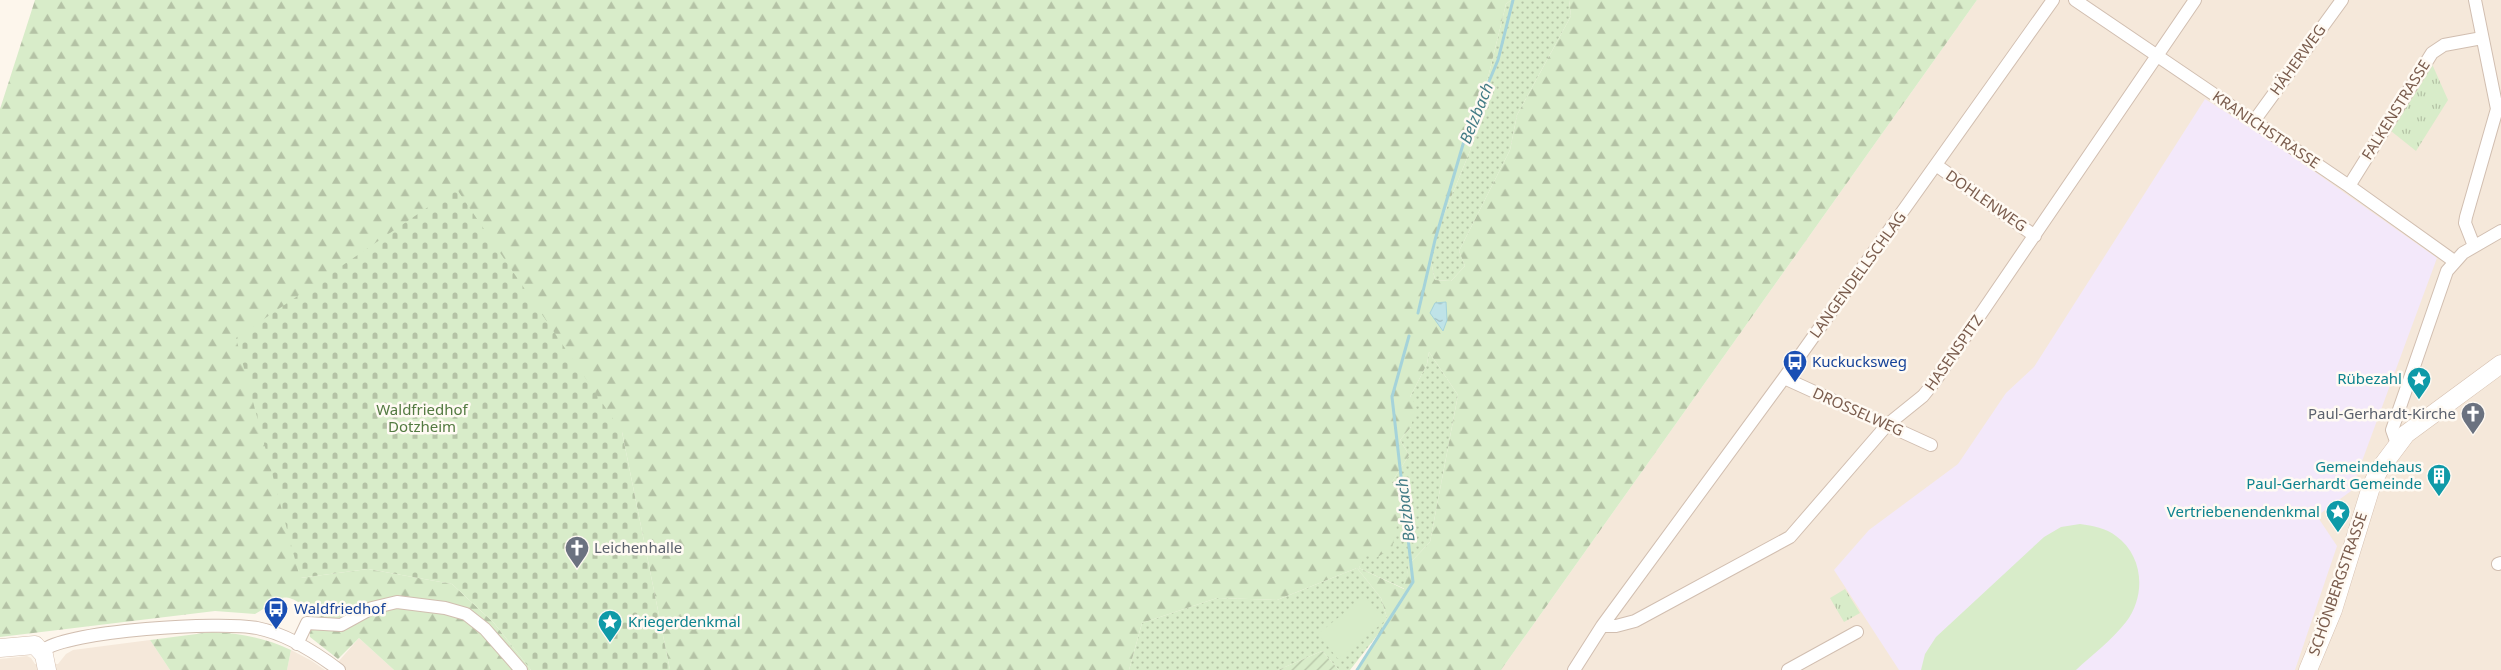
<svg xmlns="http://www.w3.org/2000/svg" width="2501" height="670" viewBox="0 0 2501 670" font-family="'Noto Sans',sans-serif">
<defs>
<pattern id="grass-dots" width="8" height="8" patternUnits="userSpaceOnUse" patternTransform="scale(1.25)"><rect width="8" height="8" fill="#d8ecc9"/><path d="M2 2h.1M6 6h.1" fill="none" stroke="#b4c2a5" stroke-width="1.8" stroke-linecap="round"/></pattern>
<pattern id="forest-firs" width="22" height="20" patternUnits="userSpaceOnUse" patternTransform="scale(1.25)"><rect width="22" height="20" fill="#d8ecc9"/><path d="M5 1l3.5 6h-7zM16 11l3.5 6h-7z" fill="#b4c2a5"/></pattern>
<pattern id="cemetery-stones" width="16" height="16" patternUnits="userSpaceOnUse" patternTransform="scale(1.25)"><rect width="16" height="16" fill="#d8ecc9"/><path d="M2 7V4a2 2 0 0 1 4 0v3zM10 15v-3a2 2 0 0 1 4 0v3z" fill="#b4c2a5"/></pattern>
<pattern id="park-tufts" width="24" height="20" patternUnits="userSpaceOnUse" patternTransform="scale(1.25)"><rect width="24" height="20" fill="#d8ecc9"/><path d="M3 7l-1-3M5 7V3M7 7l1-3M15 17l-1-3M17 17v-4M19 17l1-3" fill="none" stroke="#b4c2a5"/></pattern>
<pattern id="garden-furrows" width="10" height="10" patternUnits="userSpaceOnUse" patternTransform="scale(1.25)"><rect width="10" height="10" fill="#d8ecc9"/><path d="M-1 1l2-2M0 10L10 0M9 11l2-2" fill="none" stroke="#b4c2a5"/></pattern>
<pattern id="water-ripples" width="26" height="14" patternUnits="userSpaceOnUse" patternTransform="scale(1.25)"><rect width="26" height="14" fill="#bfe3e8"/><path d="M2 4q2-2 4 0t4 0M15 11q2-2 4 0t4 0" fill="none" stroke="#a0bbbe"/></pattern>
</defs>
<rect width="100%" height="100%" fill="#fdf6ec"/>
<path fill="#f5e8da" d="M1977 0H2501V670H1501Z
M359 638 394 670H331Z
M150 640 170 670H0V659L27 656 31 658 35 664H58L66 654 73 650Z
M291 650 312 661 325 670H287Z"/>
<path fill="#f3e8fa" d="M2205 99 2264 136 2437 258 2351 491 2317 516 2337 546 2295 670H1899L1834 570 1869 530 1958 464 2006 393 2034 367Z"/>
<path fill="url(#grass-dots)" d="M1511 0H1569L1571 16 1517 115 1510 150 1459 251 1465 266 1451 281 1435 280 1431 261 1438 229 1470 151 1506 4Z
M1429 352 1458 395 1430 542 1409 564 1405 589 1359 568 1392 482 1409 455 1400 440 1411 427 1410 397 1427 364Z
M1357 568 1381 598 1387 618 1379 633 1350 670H1339L1322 651 1278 670H1129L1142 623 1217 598 1277 600Z"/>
<path fill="url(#forest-firs)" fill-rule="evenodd" d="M35 0H1511L1506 4 1470 151 1438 229 1431 261 1435 280 1451 281 1465 266 1459 251 1510 150 1517 115 1571 16 1569 0H1977L1501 670H1358L1387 618 1381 598 1357 568 1277 600 1217 598 1142 623 1129 670H670L622 432 300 578 368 569 452 584 494 623 531 670H394L359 638 338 659 310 637C309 630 311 623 310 616 309 612 305 606 301 604 278 588 272 606 255 614L215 611 0 637V109ZM1429 352 1458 395 1430 542 1409 564 1404 589 1359 568 1366 553 1376 558 1392 548 1403 496 1392 482 1409 455 1400 440 1411 427 1416 405 1410 397 1427 364Z
M212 632C240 633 266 638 291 650L287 670H170L150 640Z"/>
<path fill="url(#cemetery-stones)" d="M456 188 622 432 670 670H531L494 623 452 584 368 569 300 578 236 338Z"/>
<path fill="url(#park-tufts)" d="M2432 64 2448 100 2416 151 2391 131Z
M1845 589 1860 613 1844 622 1830 598Z"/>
<path fill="url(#garden-furrows)" d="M1322 651 1339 670H1278Z"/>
<path fill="#d8ecc9" d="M2080 524C2093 526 2106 528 2116 536 2144 556 2146 596 2126 622 2112 640 2092 655 2076 670H1921L1925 654 1936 637 2044 537 2061 527Z
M1365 596 1385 621 1338 659 1318 634Z"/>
<path fill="url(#water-ripples)" stroke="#a5d3da" d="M1446 302 1447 320 1443 331 1430 313 1435 303Z"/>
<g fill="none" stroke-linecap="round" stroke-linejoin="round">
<path stroke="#a5d3da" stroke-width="3" d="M1418 313 1435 240 1464 141 1498 60 1513 0
M1357 670 1413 582 1392 397 1409 336"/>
<defs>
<path id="street" d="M2075 0 2349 186 2454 261
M2254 121 2342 0
M1936 165 2035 236
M2349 186 2432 53 2444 45 2482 38
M2474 246 2465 223 2466 217 2497 109 2475 0
M1784 378 1931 445
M2397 444 2392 430 2447 271 2463 253 2501 231
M2498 564 2501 563
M1602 626H1616L1635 621 1790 537 1887 425 1923 396 1935 381 2195 0
M297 644 307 623 341 625 372 608 397 602 445 608 466 614 485 629 521 670
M42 651C68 630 222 621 257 628 287 634 315 652 339 670
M1574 670 1602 626 1784 378 2053 0
M1788 670 1857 632"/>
<path id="secondary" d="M0 648 35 645 44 655 47 670
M2308 670 2333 610 2371 487 2379 470 2406 434 2501 364"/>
</defs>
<use href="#street" stroke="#d1beb0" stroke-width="14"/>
<use href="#secondary" stroke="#d6c0b0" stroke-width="19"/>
<use href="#street" stroke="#fff" stroke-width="12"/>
<use href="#secondary" stroke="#fff" stroke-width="18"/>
</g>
<defs>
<symbol id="bus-pin" viewBox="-11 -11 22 30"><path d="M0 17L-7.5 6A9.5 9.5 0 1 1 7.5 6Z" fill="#1a4fb4" stroke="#fffaf3"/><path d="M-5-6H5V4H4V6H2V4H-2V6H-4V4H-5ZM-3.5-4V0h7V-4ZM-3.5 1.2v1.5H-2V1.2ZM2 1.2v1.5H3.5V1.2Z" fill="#fff"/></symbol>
<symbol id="sight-pin" viewBox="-11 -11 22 30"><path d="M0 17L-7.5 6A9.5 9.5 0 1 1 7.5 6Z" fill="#0f9aa8" stroke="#fffaf3"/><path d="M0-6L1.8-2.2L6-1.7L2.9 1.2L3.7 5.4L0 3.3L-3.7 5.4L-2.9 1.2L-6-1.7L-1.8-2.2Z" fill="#fff"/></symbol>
<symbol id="church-pin" viewBox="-11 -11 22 30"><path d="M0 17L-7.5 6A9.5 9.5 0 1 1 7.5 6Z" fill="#6b7280" stroke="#fffaf3"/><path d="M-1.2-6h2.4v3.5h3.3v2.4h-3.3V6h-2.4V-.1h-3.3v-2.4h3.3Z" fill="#fff"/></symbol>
<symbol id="building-pin" viewBox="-11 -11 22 30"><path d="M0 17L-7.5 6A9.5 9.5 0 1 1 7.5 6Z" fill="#0f9aa8" stroke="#fffaf3"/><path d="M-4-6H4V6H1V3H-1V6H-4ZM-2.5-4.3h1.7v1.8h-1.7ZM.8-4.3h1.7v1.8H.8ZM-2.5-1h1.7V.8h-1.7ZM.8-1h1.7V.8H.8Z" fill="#fff"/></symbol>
</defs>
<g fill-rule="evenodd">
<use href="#bus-pin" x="1781" y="348" width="28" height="38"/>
<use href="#sight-pin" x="2405" y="365" width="28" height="38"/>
<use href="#church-pin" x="2459" y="400" width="28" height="38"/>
<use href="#building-pin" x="2425" y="462" width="28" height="38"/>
<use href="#sight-pin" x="2324" y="498" width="28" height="38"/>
<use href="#church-pin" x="563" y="534" width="28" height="38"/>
<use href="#bus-pin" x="262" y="595" width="28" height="38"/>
<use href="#sight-pin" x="596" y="608" width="28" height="38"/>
</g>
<g text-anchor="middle" stroke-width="5" stroke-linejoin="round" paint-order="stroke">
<g font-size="15" fill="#7a5c4d" stroke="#fffaf3">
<text transform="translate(2298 60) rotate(-54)" y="5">HÄHERWEG</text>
<text transform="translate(2396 110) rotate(-58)" y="5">FALKENSTRASSE</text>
<text transform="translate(2266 130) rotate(34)" y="5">KRANICHSTRASSE</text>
<text transform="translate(1986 201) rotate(35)" y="5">DOHLENWEG</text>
<text transform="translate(1858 275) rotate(-54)" y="5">LANGENDELLSCHLAG</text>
<text transform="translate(1954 353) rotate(-55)" y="5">HASENSPITZ</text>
<text transform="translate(1858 412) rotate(24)" y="5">DROSSELWEG</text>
<text transform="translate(2338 584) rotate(-71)" y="5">SCHÖNBERGSTRASSE</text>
</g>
<g font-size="15" fill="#164399" stroke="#fffaf3" text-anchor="start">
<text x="1812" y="367">Kuckucksweg</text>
<text x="294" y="614">Waldfriedhof</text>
</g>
<g font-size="15" fill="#0d838f" stroke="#fffaf3" text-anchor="end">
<text x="2402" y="384">Rübezahl</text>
<text x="2422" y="472">Gemeindehaus<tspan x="2422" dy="17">Paul-Gerhardt Gemeinde</tspan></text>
<text x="2320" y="517">Vertriebenendenkmal</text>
<text x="628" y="627" text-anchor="start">Kriegerdenkmal</text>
</g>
<g font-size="15" fill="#537a41" stroke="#fffaf3">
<text x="422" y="415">Waldfriedhof<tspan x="422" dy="17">Dotzheim</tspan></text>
</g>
<g font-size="15" fill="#5b616d" stroke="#fffaf3" text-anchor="end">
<text x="2456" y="419">Paul-Gerhardt-Kirche</text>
<text x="594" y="553" text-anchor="start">Leichenhalle</text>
</g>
<g font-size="16" font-style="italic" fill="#437c86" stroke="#fffaf3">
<text transform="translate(1476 113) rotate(-68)" y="6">Belzbach</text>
<text transform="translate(1405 510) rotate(-97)" y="6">Belzbach</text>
</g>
</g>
</svg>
